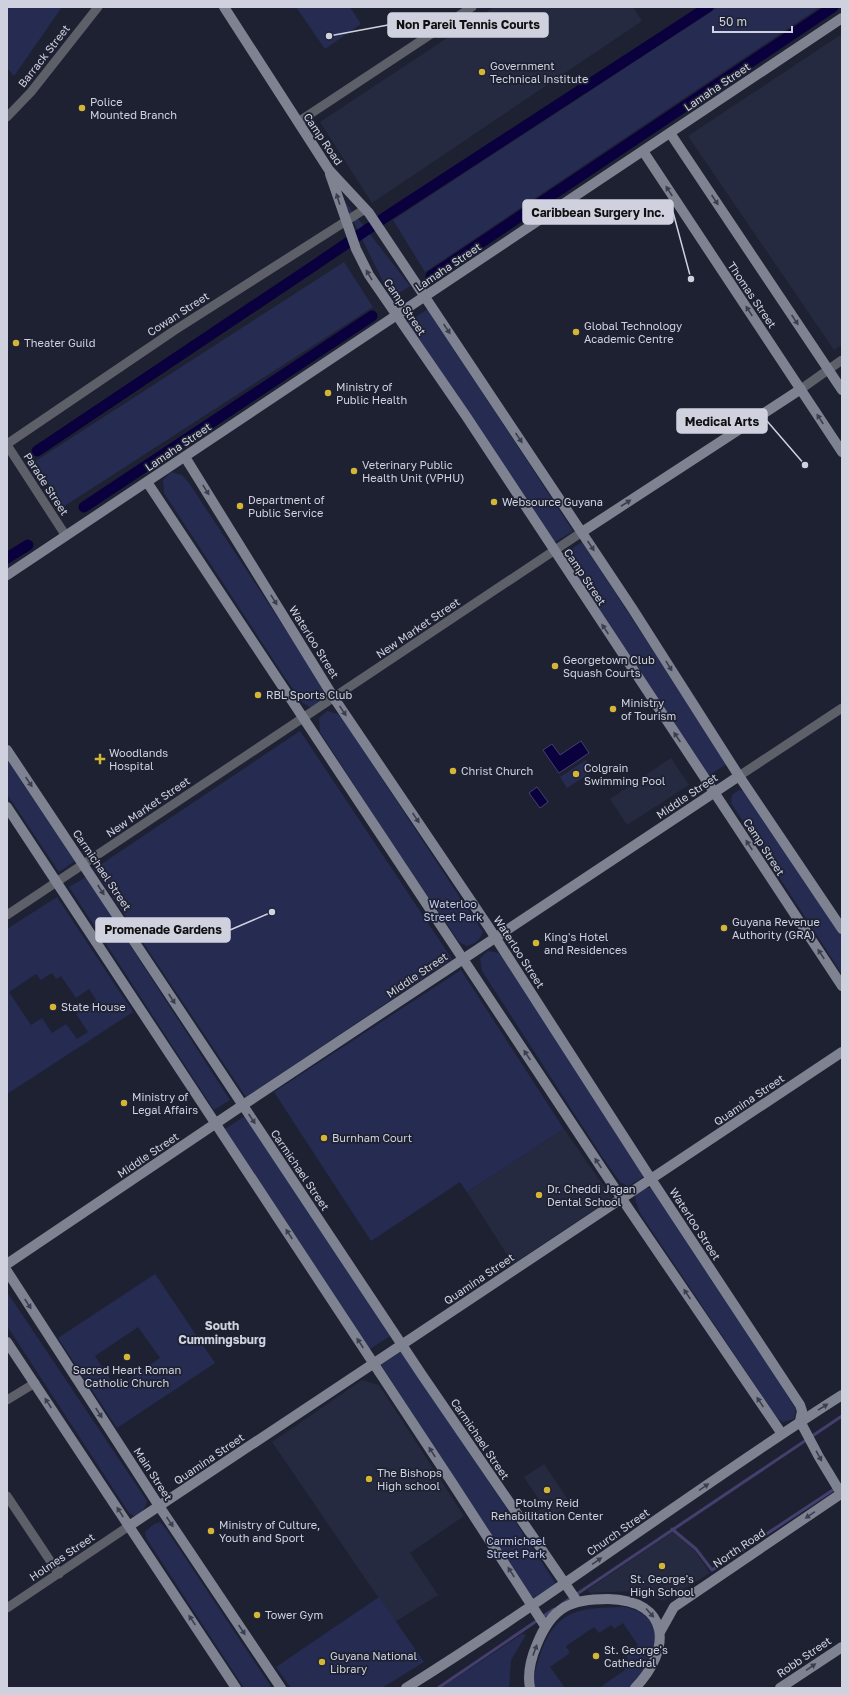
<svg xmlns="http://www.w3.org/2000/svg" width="849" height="1695" viewBox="0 0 849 1695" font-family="'Golos Text',sans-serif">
<rect width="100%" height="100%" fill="#1e2132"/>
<path fill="#262a41" d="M494 7H633L642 21 372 203 320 122Z
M842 34V345L834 350 688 136Z
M671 758 689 785 627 825 610 799Z
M564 1129 612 1198 513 1264 467 1192Z
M362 1380 379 1385 464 1516 410 1553 438 1595 395 1622 272 1442Z
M544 1464 571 1504 543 1522 537 1512 544 1507 524 1477Z
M673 1532 694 1550 710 1573 664 1601 633 1591 590 1593 587 1590Z"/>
<path fill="#262b52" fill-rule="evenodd" d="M7 7H62L14 76 7 68Z
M296 7H350L361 24 325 49Z
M718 7H820L425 272 393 220Z
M342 198 410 286 391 298Z
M344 262 373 307 63 507 34 462Z
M428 309 573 531 555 542 407 323Z
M171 472 182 475 189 483 313 671 327 693 325 699 311 708 303 703 286 679 164 493 163 480Z
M582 542 727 764 709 775 561 556Z
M327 711 338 714 345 722 468 910 483 932C480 941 475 943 467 946L459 942 389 839 320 732 319 718Z
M300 731 452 959 246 1097 94 869Z
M7 759 75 861 59 872 7 794Z
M586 760 593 771 567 788 560 777Z
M739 790 747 792 842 936V974L731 803 732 795Z
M86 877 230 1100 214 1110 69 887Z
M57 897 133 1012 7 1094V929ZM52 973 56 979 61 976 76 998 89 989 96 1000 76 1014 88 1032 77 1039 66 1024 52 1033 42 1018 31 1025 9 992 36 974 41 980Z
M488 951 499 953 506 962 644 1172 642 1178 628 1186 620 1182 603 1158 482 971 480 958Z
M461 970 564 1129 467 1192 460 1182 371 1241 274 1092Z
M245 1116 390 1336 370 1349 225 1129Z
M644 1188H651L660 1195 796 1409 794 1419 783 1422 777 1418 640 1213 636 1202 635 1195Z
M155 1274 215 1363 117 1428 58 1338ZM138 1327 160 1358 116 1388 95 1356Z
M7 1292 147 1501C146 1508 141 1514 134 1516L129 1513 7 1326Z
M403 1350 556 1584 533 1598 381 1365Z
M160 1522 166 1529 272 1688H244L146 1538 145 1532 154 1524Z
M379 1597 424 1662 382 1688H291L276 1667Z
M624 1607C673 1616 656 1664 629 1688H599L625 1670 621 1664 628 1659 625 1654 638 1645 623 1623 614 1629 611 1625 599 1633 594 1627 566 1646 570 1653 550 1667 565 1688H534C533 1675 537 1664 541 1652 557 1608 582 1608 624 1607Z
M522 1634 526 1635 511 1660 509 1688H441Z"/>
<path fill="#0a003e" stroke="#453f6e" d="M581 741 589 753 559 773 543 750 552 744 560 755Z
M537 787 548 802 540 808 529 793Z"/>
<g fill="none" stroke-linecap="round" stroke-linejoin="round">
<path stroke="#453f6e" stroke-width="3" d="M672 1529 696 1549 712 1570 842 1484
M562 1604 842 1416
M438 1688 554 1609"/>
<path stroke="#0a003e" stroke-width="11" d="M431 276 833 7
M37 451 315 265 387 216 708 7
M84 507 372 316
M7 558 28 545"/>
<path stroke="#5e6069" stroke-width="9" d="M7 117 31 92 98 7
M298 122 472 7
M801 389 842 360
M7 444 175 330 365 209
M7 445 66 536
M739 776 842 708
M7 915 582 532
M7 1400 35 1383
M7 1496 59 1574
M7 1608 129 1526"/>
<path stroke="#7f8391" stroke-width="10" d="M224 7 329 170 369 213 425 297 632 608 739 776 842 929
M670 133 842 390
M643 151 842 452
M330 174 356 249 369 275 466 416 842 986
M185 457 334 698 488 926 651 1179 800 1405 802 1411 800 1421 819 1457 842 1495
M147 482 622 1199 782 1434
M582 532 801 389
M7 575 842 18
M7 750 422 1375 577 1601
M7 807 451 1481 545 1626
M7 1264 243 1105 739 776
M7 1271 159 1506 281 1688
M7 1342 236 1688
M129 1526 842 1052
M660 1632 674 1607 842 1493
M406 1688C555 1595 694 1489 842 1395
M530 1688C527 1673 531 1658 537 1644 552 1607 570 1599 608 1599 671 1600 672 1650 635 1688
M780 1688 842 1647"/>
</g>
<defs><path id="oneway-solid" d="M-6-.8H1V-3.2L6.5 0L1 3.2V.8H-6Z"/></defs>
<g fill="#3b3e4e">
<use href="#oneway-solid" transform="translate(669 191) rotate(-123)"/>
<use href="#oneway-solid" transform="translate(338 199) rotate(-108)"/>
<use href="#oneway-solid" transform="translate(715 200) rotate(56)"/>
<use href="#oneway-solid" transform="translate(369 275) rotate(-120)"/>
<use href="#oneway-solid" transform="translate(749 311) rotate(-123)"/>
<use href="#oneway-solid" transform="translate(795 320) rotate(56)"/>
<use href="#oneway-solid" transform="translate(447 329) rotate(56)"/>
<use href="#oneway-solid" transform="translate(820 419) rotate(-123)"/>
<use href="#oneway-solid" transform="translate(519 438) rotate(56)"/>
<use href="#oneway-solid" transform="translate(206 490) rotate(58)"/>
<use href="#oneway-solid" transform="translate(626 503) rotate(-33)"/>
<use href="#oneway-solid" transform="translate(591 546) rotate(56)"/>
<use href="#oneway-solid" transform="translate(274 600) rotate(58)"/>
<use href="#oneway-solid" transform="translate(605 629) rotate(-124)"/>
<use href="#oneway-solid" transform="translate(669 666) rotate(58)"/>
<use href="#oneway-solid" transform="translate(343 711) rotate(56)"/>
<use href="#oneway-solid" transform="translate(677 737) rotate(-124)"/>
<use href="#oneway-solid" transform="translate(29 782) rotate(56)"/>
<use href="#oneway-solid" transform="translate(416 818) rotate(56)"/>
<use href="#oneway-solid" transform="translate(749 845) rotate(-123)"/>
<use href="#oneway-solid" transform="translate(101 890) rotate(57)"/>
<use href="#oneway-solid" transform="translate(821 954) rotate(-123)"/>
<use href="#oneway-solid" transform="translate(172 999) rotate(57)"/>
<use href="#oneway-solid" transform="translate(527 1055) rotate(-124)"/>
<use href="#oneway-solid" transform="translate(252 1119) rotate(56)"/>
<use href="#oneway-solid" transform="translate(598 1163) rotate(-124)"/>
<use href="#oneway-solid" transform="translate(289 1234) rotate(-123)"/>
<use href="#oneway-solid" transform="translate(687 1294) rotate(-124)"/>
<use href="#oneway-solid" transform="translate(28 1304) rotate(57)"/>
<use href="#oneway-solid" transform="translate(360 1343) rotate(-123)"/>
<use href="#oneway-solid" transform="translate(760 1402) rotate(-124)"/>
<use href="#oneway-solid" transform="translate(48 1403) rotate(-123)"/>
<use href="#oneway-solid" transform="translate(823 1407) rotate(-32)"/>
<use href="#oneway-solid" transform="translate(99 1413) rotate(57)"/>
<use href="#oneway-solid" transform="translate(432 1452) rotate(-123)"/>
<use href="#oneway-solid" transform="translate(819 1456) rotate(61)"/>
<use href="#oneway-solid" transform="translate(704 1487) rotate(-34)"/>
<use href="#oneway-solid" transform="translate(120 1512) rotate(-123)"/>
<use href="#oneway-solid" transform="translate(810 1515) rotate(146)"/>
<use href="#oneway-solid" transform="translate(170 1522) rotate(56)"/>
<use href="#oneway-solid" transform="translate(597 1561) rotate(-35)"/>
<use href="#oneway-solid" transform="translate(511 1572) rotate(-123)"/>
<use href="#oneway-solid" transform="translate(650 1613) rotate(48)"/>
<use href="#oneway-solid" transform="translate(192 1620) rotate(-124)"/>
<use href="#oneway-solid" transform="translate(242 1630) rotate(56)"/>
<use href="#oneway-solid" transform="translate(535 1650) rotate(-70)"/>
<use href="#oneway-solid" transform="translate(811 1667) rotate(-34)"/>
</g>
<g fill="#d3b635" stroke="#1e2132" stroke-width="1.5">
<circle cx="482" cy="72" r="4"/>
<circle cx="82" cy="108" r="4"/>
<circle cx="576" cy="332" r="4"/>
<circle cx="16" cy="343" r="4"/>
<circle cx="328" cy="393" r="4"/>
<circle cx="354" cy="471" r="4"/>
<circle cx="494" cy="502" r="4"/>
<circle cx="240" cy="506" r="4"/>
<circle cx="555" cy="666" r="4"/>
<circle cx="258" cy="695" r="4"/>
<circle cx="613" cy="709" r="4"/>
<path d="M98 753h4v4h4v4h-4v4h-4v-4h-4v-4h4z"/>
<circle cx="453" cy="771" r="4"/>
<circle cx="576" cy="774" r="4"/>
<circle cx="724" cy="928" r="4"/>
<circle cx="536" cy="943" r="4"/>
<circle cx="53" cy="1007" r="4"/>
<circle cx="124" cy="1103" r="4"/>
<circle cx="324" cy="1138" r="4"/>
<circle cx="539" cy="1195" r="4"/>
<circle cx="127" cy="1357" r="4"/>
<circle cx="369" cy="1479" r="4"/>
<circle cx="547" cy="1490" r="4"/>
<circle cx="211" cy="1531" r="4"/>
<circle cx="662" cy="1566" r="4"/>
<circle cx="257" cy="1615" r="4"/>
<circle cx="596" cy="1656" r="4"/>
<circle cx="322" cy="1662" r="4"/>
</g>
<g text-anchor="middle" stroke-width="3.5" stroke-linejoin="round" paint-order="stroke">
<g font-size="11" fill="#cfd2de" stroke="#1e2132">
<text transform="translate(44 56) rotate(-52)" y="4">Barrack Street</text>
<text transform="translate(717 87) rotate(-34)" y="4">Lamaha Street</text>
<text transform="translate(323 139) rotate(56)" y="4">Camp Road</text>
<text transform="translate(448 267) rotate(-34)" y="4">Lamaha Street</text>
<text transform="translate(752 295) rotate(56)" y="4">Thomas Street</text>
<text transform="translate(405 307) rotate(56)" y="4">Camp Street</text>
<text transform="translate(178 314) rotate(-33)" y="4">Cowan Street</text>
<text transform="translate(178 447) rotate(-34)" y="4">Lamaha Street</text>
<text transform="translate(46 484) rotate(57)" y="4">Parade Street</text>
<text transform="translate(585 577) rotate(56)" y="4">Camp Street</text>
<text transform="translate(418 628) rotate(-34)" y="4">New Market Street</text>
<text transform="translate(314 642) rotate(58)" y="4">Waterloo Street</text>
<text transform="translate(687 796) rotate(-34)" y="4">Middle Street</text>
<text transform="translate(148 807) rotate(-34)" y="4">New Market Street</text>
<text transform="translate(764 847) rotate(57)" y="4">Camp Street</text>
<text transform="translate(102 870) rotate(56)" y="4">Carmichael Street</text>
<text transform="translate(519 952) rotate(57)" y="4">Waterloo Street</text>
<text transform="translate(417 975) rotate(-34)" y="4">Middle Street</text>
<text transform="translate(749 1100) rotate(-34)" y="4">Quamina Street</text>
<text transform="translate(148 1155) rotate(-34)" y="4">Middle Street</text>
<text transform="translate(300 1170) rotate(56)" y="4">Carmichael Street</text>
<text transform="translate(695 1224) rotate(57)" y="4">Waterloo Street</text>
<text transform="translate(479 1279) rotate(-34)" y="4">Quamina Street</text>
<text transform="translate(480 1439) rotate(56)" y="4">Carmichael Street</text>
<text transform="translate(209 1459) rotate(-34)" y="4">Quamina Street</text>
<text transform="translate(153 1474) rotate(57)" y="4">Main Street</text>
<text transform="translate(618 1532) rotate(-35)" y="4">Church Street</text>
<text transform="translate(739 1548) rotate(-34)" y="4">North Road</text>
<text transform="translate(62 1557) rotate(-34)" y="4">Holmes Street</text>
<text transform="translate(804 1657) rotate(-34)" y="4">Robb Street</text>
</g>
<g font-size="11" fill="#cfd2de" stroke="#1e2132" text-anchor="start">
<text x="490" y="70">Government<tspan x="490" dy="13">Technical Institute</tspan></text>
<text x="90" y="106">Police<tspan x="90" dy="13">Mounted Branch</tspan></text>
<text x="584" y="330">Global Technology<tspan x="584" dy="13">Academic Centre</tspan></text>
<text x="24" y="347">Theater Guild</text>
<text x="336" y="391">Ministry of<tspan x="336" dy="13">Public Health</tspan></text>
<text x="362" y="469">Veterinary Public<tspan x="362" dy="13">Health Unit (VPHU)</tspan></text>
<text x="248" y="504">Department of<tspan x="248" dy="13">Public Service</tspan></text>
<text x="502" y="506">Websource Guyana</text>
<text x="563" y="664">Georgetown Club<tspan x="563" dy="13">Squash Courts</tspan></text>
<text x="266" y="699">RBL Sports Club</text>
<text x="621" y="707">Ministry<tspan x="621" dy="13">of Tourism</tspan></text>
<text x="109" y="757">Woodlands<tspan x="109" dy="13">Hospital</tspan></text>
<text x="584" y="772">Colgrain<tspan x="584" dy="13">Swimming Pool</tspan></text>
<text x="461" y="775">Christ Church</text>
<text x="732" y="926">Guyana Revenue<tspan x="732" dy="13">Authority (GRA)</tspan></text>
<text x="544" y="941">King's Hotel<tspan x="544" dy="13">and Residences</tspan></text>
<text x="61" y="1011">State House</text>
<text x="132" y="1101">Ministry of<tspan x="132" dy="13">Legal Affairs</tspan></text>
<text x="332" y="1142">Burnham Court</text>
<text x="547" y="1193">Dr. Cheddi Jagan<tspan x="547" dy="13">Dental School</tspan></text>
<text x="127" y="1374" text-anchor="middle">Sacred Heart Roman<tspan x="127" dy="13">Catholic Church</tspan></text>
<text x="377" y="1477">The Bishops<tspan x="377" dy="13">High school</tspan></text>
<text x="547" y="1507" text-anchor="middle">Ptolmy Reid<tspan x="547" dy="13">Rehabilitation Center</tspan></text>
<text x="219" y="1529">Ministry of Culture,<tspan x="219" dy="13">Youth and Sport</tspan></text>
<text x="662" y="1583" text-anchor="middle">St. George's<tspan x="662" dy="13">High School</tspan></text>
<text x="265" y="1619">Tower Gym</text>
<text x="604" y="1654">St. George's<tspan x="604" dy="13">Cathedral</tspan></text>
<text x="330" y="1660">Guyana National<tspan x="330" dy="13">Library</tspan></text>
</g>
<g font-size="11" fill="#bec7ee" stroke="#1e2132">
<text x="453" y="908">Waterloo<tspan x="453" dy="13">Street Park</tspan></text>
<text x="516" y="1545">Carmichael<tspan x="516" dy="13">Street Park</tspan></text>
</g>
<g font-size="12" font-weight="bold" fill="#cfd2de" stroke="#1e2132">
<text x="222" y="1330">South<tspan x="222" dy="14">Cummingsburg</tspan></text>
</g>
</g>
<path fill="none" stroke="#cfd2de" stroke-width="1.5" d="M329 36L388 25M691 279L673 212M805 465L767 421M272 912L230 930"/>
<g fill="#cfd2de" stroke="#1e2132" stroke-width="1.5">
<circle cx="329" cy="36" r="4"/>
<circle cx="691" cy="279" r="4"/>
<circle cx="805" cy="465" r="4"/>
<circle cx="272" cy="912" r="4"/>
</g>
<g fill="#cfd2de" stroke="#cfd2de" stroke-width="1.5">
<rect x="388" y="13" width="160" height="24" rx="4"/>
<rect x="523" y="200" width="150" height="24" rx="4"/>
<rect x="677" y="409" width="90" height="24" rx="4"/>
<rect x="96" y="918" width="134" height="24" rx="4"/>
</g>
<g font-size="12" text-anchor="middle" font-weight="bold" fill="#111">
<text x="468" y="29">Non Pareil Tennis Courts</text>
<text x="598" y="217">Caribbean Surgery Inc.</text>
<text x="722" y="426">Medical Arts</text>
<text x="163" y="934">Promenade Gardens</text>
</g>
<rect width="849" height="1695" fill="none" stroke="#cfd2de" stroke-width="16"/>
<path d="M713 26v6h79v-6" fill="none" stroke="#cfd2de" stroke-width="2"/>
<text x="719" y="26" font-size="12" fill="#cfd2de" stroke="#1e2132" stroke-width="3" paint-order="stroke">50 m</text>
</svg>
